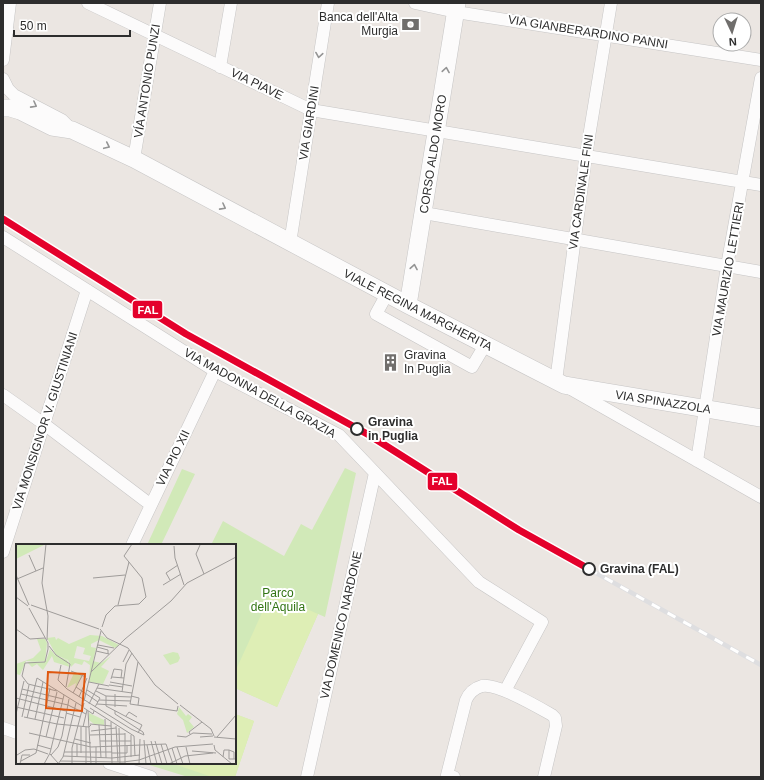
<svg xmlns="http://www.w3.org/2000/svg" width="764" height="780" viewBox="0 0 764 780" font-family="Arial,sans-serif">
<rect width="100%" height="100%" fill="#ebe6e2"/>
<path fill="#d1e9b8" d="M345 468 356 473 325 617 318 614 277 707 235 688V545H211L223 521 284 556 301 524 312 530Z
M182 469 195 474 161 545H147Z
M235 714 254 721 235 777H188L143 763H235Z"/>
<path fill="#deeeb5" d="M271 593 318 614 277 707 235 688V672Z
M235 714 254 721 235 777H212L171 763H235Z"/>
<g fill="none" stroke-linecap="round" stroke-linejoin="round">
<defs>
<path id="street" d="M88 3 311 110 761 185
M415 3 456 12 761 60
M3 60 10 3
M220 67 231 3
M3 79 8 89 14 95 62 120 72 130
M134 159 160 3
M424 213 761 272
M3 237 215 371 339 435 479 582 542 622 505 691
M290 243 328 3
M387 294 376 314 472 367 485 345
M556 381 586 155 611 3
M571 389 761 497
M3 395 44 424 151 505
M697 461 727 266 761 78
M132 545 215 371
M3 552 87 290
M3 728 17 733
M109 763 151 777
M307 777 375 473
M454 777 447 775 466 700C469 693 475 688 482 686 497 683 538 707 552 715L555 718 556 726 544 777"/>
<path id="secondary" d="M3 34 5 30
M3 108H10L20 111 52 127 72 130 134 159 408 305 564 385 761 418
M408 305 457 3"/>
</defs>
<use href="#street" stroke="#c6c5c5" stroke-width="13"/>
<use href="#secondary" stroke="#c6c5c5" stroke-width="18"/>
<use href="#street" stroke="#fcfbfb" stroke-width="12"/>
<use href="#secondary" stroke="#fcfbfb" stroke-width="17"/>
<defs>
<path id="rail" d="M589 569 761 665"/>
</defs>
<use href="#rail" stroke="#dedee0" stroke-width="4.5"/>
<use href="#rail" stroke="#fff" stroke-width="3" stroke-dasharray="9" stroke-linecap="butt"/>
<defs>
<path id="rail-1" d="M3 219 186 334 369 435 519 530 589 569"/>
</defs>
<use href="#rail-1" stroke="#fff" stroke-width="10"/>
<use href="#rail-1" stroke="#e4002b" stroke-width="7"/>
</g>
<defs><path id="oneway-chevron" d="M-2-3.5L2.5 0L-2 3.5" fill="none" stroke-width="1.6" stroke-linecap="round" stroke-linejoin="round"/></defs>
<g stroke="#949494">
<use href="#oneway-chevron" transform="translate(319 55) rotate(99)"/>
<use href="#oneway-chevron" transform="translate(446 70) rotate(-81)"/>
<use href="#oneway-chevron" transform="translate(34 105) rotate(28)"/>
<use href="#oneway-chevron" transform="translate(107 146) rotate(25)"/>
<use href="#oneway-chevron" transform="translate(223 207) rotate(28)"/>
<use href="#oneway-chevron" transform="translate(414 267) rotate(-80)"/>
</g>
<defs>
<symbol id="bank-bare" viewBox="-9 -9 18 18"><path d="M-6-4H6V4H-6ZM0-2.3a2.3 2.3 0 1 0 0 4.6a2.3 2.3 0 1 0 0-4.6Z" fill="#706e6c" stroke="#fff" stroke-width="2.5" paint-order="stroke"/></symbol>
<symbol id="building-bare" viewBox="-9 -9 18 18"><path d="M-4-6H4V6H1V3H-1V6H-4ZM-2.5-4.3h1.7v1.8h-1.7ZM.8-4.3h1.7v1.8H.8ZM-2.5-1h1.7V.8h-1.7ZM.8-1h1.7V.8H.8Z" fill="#706e6c" stroke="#fff" stroke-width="2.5" paint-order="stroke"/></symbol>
</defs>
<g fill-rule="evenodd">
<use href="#bank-bare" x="398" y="12" width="25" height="25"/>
<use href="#building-bare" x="378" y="350" width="25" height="25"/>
</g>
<g fill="#fff" stroke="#2d2d2d" stroke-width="2">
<circle cx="357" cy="429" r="6"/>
<circle cx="589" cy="569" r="6"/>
</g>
<g text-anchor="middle" stroke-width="4" stroke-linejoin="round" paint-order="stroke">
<g font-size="12" fill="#2d2d2d" stroke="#fff" text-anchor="end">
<text x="398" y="21">Banca dell'Alta<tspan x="398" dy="14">Murgia</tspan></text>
<text x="404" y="359" text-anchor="start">Gravina<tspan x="404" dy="14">In Puglia</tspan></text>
</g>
<g font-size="12" fill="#2d2d2d" stroke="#fff">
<text transform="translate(588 32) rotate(9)" y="4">VIA GIANBERARDINO PANNI</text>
<text transform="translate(147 81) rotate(-81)" y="4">VÍA ANTONIO PUNZI</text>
<text transform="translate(257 84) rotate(26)" y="4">VIA PIAVE</text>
<text transform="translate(309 123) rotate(-81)" y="4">VIA GIARDINI</text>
<text transform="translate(433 154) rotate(-81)" y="4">CORSO ALDO MORO</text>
<text transform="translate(581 192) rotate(-82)" y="4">VIA CARDINALE FINI</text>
<text transform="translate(728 269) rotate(-80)" y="4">VIA MAURIZIO LETTIERI</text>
<text transform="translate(418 310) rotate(27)" y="4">VIALE REGINA MARGHERITA</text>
<text transform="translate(260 393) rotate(29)" y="4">VIA MADONNA DELLA GRAZIA</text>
<text transform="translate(663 402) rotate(9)" y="4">VIA SPINAZZOLA</text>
<text transform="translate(45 421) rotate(-72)" y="4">VIA MONSIGNOR V. GIUSTINIANI</text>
<text transform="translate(173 458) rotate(-64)" y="4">VIA PIO XII</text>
<text transform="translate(341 625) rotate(-77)" y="4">VIA DOMENICO NARDONE</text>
</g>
<g font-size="12" font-weight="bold" fill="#2d2d2d" stroke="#fff" text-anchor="start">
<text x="368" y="426">Gravina<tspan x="368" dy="14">in Puglia</tspan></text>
<text x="600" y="573">Gravina (FAL)</text>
</g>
<g font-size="12" fill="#317413" stroke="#fff">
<text x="278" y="597">Parco<tspan x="278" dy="14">dell'Aquila</tspan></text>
</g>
</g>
<g transform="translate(16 544)">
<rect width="220" height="220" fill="#ebe6e2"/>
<path d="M0 0H30L0 15ZM74 91 86 92 103 101 99 104 83 96 75 100V103L80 104 82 97 77 117 85 119 95 112 85 123 93 127 87 140 73 138 74 121 68 117 66 121 59 119 55 123 52 116 40 111 31 94 39 93 40 96 42 94 53 100ZM61 102 69 104 67 110 75 112 73 117 58 114ZM21 95H29L31 99 29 118 10 117 4 131 0 130V120L17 114 25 106ZM34 105 39 111 51 116 54 123 38 118 36 112 27 126 21 120 16 123 11 118 30 117ZM157 108 162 109 164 114 162 118 154 121 147 111ZM58 129 66 132 59 144 60 139 51 144ZM163 163 170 172 172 170 176 173 173 177 178 183 171 189 167 176 161 170ZM73 169 88 176V181L78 180 73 176Z" fill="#d1e9b8" fill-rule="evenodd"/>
<path fill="none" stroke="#9f9c9a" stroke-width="1" d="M30 0 26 39 32 72 31 96M184 1 180 10 188 30M158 2 159 14 168 41M13 11 20 27M0 31 13 61M77 34 109 31M1 35 27 24M154 36 150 29 162 21M147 41 165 30M0 53 12 62M15 61 83 85M102 61 113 18M13 64 32 99V105L29 118 9 119 6 132 12 140 41 147M86 83 90 71 99 62 123 60 130 53 126 34 108 12 116 0M0 85 14 95 29 94M84 85 91 94 112 104 139 141 162 160M82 101 98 104M33 102 40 111 54 120 50 143M81 103 92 106V110M80 107 93 110M107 118 113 106M122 118 114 160 161 167 162 162M45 121 42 136 51 145 115 185 128 191M55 127 70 133M75 128 109 95 155 57 171 39 220 13M96 133 108 134M95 135 98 125 106 126 105 134M73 138 93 142M94 138 116 142M93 141 107 143M60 143 82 158M81 144 116 149M6 145 47 155M71 146 84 154 79 163M80 147 90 152 115 153M106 148 110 120 116 109M57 149 66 132M5 150 52 161 70 170M90 152V162L126 181 122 189M115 152 123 154 122 161M63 153 71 134M0 154 50 167M83 156 115 157M68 157 85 87M73 160 83 140M81 160 111 162M164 161 195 185 198 192M0 163 48 174M99 163V150M68 164 77 170 78 167M74 164 118 192 119 212M72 167 75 220M99 167V170L127 188 128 191M50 169 64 173M0 170 8 137M110 172 113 168 121 173M6 173 13 141M8 173 41 180 73 183 75 181M11 174 21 134 66 162V165M19 175 27 138M89 175 90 214M95 178 96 219M74 180 95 182M83 181 85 214M100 182 102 218M67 183 71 166M103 184 104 220M75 187 100 184M13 189 75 203 150 200 157 220M174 190 173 188 186 178M74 191 109 190M161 192 170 193 177 189 196 190M30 193 41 148M184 193 197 192M198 193 220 195M201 193 220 171M59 195 75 199M128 196 130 220M84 197H115M135 197 141 220M139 197 146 220M145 200 151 220M21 201 35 205M131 201 135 220M198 201 199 206 216 220M80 203V220M161 203 167 220M170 203 174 220M156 204 161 220M213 206V215H220M176 207 200 209M48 208H96M65 209V183M96 209H111V202M34 210 42 219M1 211 9 206 18 205 32 210M35 211 42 203 46 192 53 155M47 212 96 214 124 211M61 213V200M115 213V191M207 213 208 206H213L218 208V215M5 217 20 209 34 144M44 217 107 218 123 216 159 203 197 200M4 220 6 211H14M28 220 34 209 48 151M42 220 47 213 60 159M56 220V204L68 159M70 220V183M109 220V189M123 220 124 195M153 220 169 212 197 209"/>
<path fill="#df570e" fill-opacity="0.15" stroke="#df570e" stroke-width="2" d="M32 128 69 130 66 167 30 164Z"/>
<rect width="220" height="220" fill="none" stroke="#2d2d2d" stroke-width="2"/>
</g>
<g stroke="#fff" stroke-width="1.5">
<rect x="132" y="300" width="31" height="19" rx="4" fill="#e4002b"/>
<rect x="427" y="472" width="31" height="19" rx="4" fill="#e4002b"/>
</g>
<g font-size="11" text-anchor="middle" font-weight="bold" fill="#fff">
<text x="148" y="314">FAL</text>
<text x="442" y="485">FAL</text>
</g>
<rect width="764" height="780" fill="none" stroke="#2d2d2d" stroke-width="8"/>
<g transform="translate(732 32) rotate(176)"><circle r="19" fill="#ffffff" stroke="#ababab"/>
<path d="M0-3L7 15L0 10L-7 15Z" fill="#706e6c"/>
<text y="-6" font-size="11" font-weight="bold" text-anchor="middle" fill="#2d2d2d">N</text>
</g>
<path d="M14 30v6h116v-6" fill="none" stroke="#2d2d2d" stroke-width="2"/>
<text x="20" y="30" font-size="12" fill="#2d2d2d" stroke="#ffffff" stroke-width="3" paint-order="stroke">50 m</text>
</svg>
